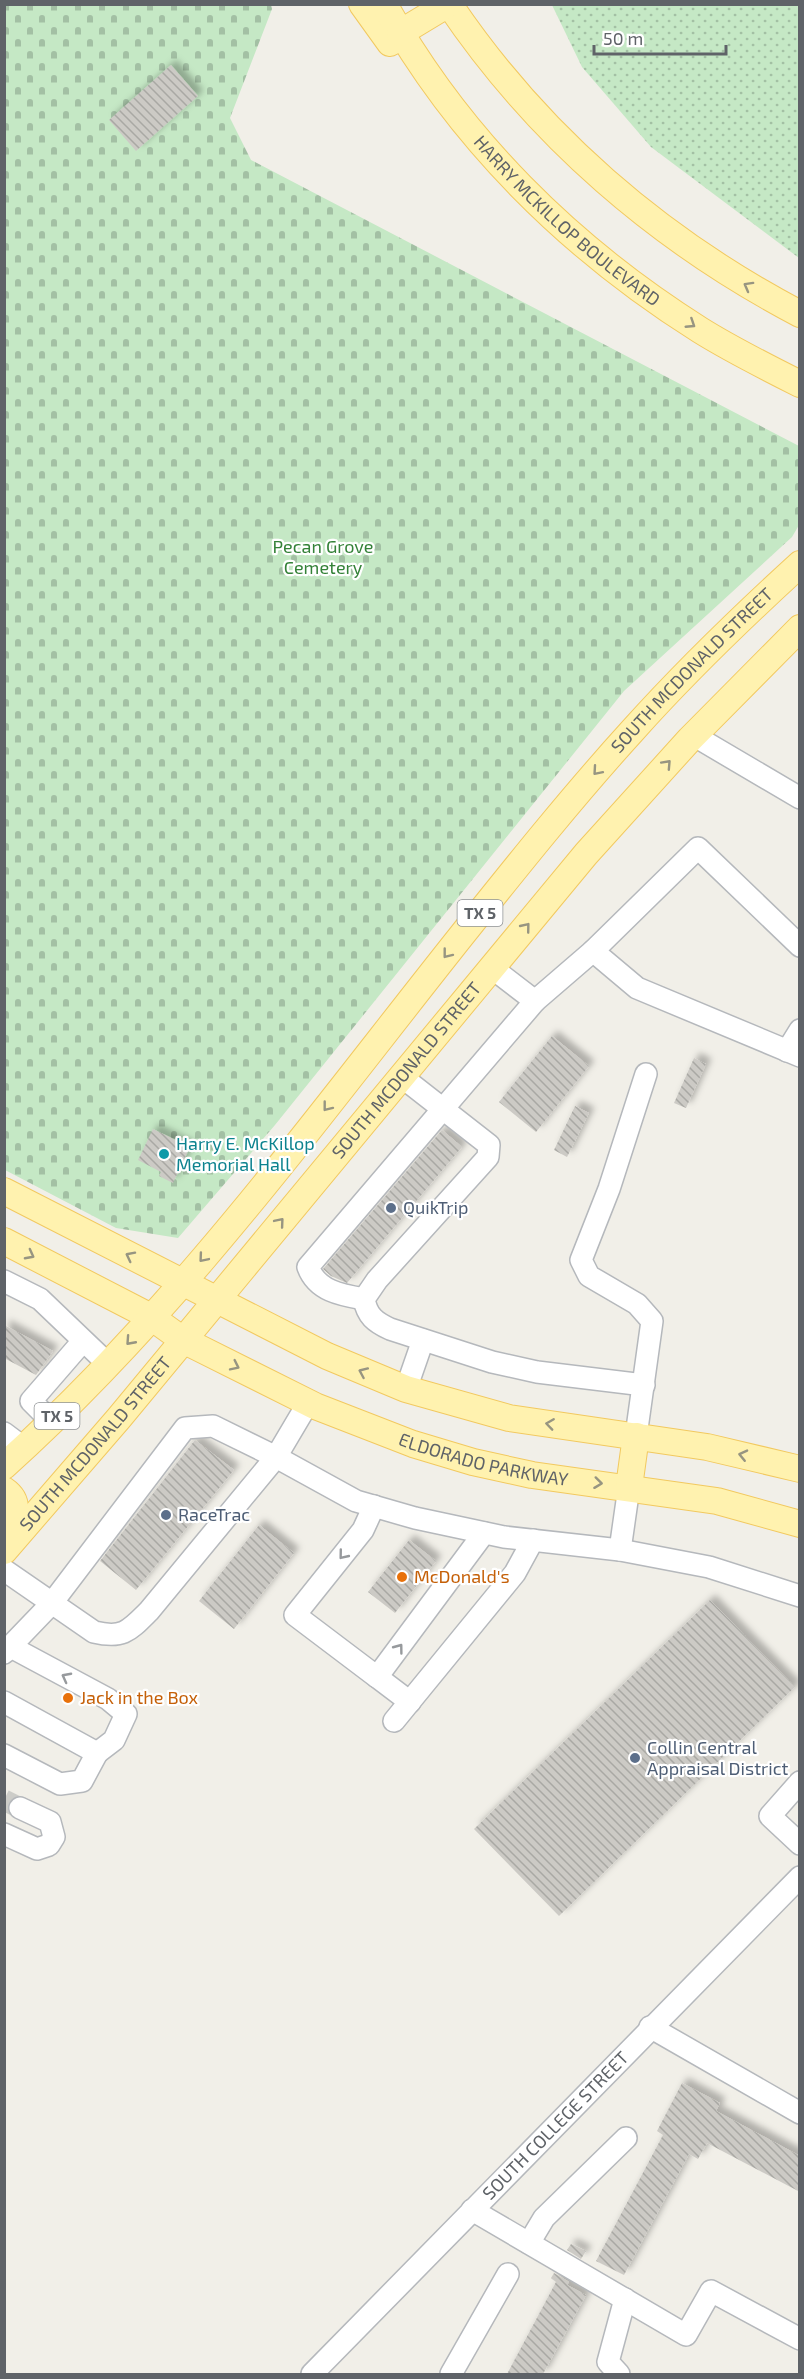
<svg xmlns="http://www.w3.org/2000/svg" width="804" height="2379" viewBox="0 0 804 2379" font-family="'Exo 2',sans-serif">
<defs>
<pattern id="grass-dots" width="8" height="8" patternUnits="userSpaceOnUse" patternTransform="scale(1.5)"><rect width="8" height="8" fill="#c5e8c5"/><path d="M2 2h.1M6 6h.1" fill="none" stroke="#a3c0a4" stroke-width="1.8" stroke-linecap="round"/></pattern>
<pattern id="cemetery-stones" width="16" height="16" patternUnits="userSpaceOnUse" patternTransform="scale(1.5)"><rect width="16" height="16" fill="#c5e8c5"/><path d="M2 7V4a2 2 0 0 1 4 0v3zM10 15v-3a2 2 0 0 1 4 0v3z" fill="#a3c0a4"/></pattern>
<pattern id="building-back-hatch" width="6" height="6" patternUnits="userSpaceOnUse" patternTransform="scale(1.5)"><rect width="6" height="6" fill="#cccac5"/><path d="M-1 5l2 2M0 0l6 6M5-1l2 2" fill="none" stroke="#a9a8a4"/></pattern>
<filter id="shadow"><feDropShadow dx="5.5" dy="-5.5" stdDeviation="3" flood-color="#0004"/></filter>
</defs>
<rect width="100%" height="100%" fill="#f1efe8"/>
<path fill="url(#grass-dots)" d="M552 5H799V258L651 147 582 67Z"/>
<path fill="url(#cemetery-stones)" d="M4 5H271L272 9 230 118 251 160 799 446V525L792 537 624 691 275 1125 178 1238 116 1228 5 1170Z"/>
<path fill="url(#building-back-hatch)" filter="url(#shadow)" d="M171 65 198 96 136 151 109 120Z
M552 1036 589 1066 536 1132 499 1102Z
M694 1058 706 1064 686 1108 674 1103Z
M575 1106 589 1113 567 1157 554 1150Z
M153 1129 190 1147 173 1183 159 1176 161 1172 138 1160Z
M442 1130 462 1147 347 1283 331 1276 323 1269Z
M4 1325 53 1351 36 1375 4 1358Z
M195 1440 234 1470 136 1590 100 1561Z
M259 1525 294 1553 234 1629 199 1601Z
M409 1540 436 1561 395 1613 368 1592Z
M710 1600 795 1687 559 1916 474 1829Z
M682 2083 720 2103 716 2111 800 2156V2192L707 2143 698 2159 689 2154 624 2275 596 2261 663 2135 657 2131Z
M571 2244 586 2251 581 2259 567 2250Z
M554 2273 569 2282 567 2285 586 2295 543 2374H507L556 2282 551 2278Z"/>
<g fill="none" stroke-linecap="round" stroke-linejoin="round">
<path stroke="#ccccc8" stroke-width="21" stroke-dasharray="21 10" stroke-linecap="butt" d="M4 1800 20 1808"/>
<defs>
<g id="minor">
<path d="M693 735 800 798"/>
<path d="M593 951 637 988 800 1056"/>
<path d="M535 1001 593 951 698 848 800 946"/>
<path d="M787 1051 800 1030"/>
<path d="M402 1077 489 1145 488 1157 377 1280 364 1299C367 1316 375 1322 390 1329L492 1362 537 1372 644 1385"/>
<path d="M4 1281 40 1299 108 1364"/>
<path d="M364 1299C341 1295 317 1291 308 1267L535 1001 492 968"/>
<path d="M406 1389 423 1340"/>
<path d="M52 1422 31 1401 83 1341"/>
<path d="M4 1433 24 1448"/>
<path d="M636 1436 652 1321 637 1304 589 1276 581 1260 609 1189 646 1074"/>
<path d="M374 1506 363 1530 295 1615 377 1677 484 1533"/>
<path d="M620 1550 629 1487"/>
<path d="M4 1570 94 1632C123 1639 129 1631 149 1611L276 1457 356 1501 415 1518 504 1537 620 1550 709 1567 800 1596"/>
<path d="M11 1647 108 1699 126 1714 114 1740 97 1753"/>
<path d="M4 1653 52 1603 185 1428 213 1426 276 1457 308 1403"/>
<path d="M377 1677 410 1702"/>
<path d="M4 1702 97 1753 82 1781 60 1784 4 1755"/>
<path d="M394 1721 515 1573 533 1540"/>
<path d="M800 1782 770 1816 800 1844"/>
<path d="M4 1834 37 1849 49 1845 54 1837 50 1822 20 1808"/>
<path d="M650 2027 800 2113"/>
<path d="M472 2210 686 2335 711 2291 800 2339"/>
<path d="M529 2243 544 2218 626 2138"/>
<path id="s1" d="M312 2374 800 1877"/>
<path d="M451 2374 508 2274"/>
<path d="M619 2374 608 2362 625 2299"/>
</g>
<g id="major">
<path d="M362 4 390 43"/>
<path id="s2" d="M384 4C459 139 570 248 700 330 732 350 766 367 800 384"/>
<path d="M449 4C538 136 659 240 800 314"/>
<path d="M400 33 448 4"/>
<path d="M4 1191 327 1356 406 1389 509 1418 707 1447 800 1469"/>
<path id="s3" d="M4 1241 151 1317 183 1340 315 1406 413 1444 473 1462 532 1475 717 1501 800 1524"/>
<path id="s4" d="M4 1466C179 1309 317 1117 462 935 517 866 573 796 633 730 685 672 742 617 800 564"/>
<path d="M629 1487 636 1436"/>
<path d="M4 1490C20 1501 17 1517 4 1529"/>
<path id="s5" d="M4 1551 119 1418 586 854 690 739 800 628"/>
</g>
</defs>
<use href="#minor" stroke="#b5b8bc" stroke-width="24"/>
<use href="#major" stroke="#f2c960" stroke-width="28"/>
<use href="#minor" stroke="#fff" stroke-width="21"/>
<use href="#major" stroke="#fff2af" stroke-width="26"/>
</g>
<defs><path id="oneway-chevron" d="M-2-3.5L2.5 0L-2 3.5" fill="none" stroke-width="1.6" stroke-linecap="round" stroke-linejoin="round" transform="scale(1.5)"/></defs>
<g stroke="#979581">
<use href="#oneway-chevron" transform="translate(748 286) rotate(-151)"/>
<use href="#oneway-chevron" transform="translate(691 324) rotate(33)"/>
<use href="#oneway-chevron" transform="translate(667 764) rotate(-47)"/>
<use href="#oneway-chevron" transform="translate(597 771) rotate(131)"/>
<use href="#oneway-chevron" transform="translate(526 927) rotate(-51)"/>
<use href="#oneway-chevron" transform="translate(447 954) rotate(128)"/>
<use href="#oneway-chevron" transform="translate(327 1107) rotate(128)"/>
<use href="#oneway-chevron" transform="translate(280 1222) rotate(-50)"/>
<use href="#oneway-chevron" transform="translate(30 1255) rotate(28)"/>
<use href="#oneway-chevron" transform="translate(130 1256) rotate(-153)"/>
<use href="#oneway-chevron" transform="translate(203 1258) rotate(130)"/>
<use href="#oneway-chevron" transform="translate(130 1341) rotate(132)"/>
<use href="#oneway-chevron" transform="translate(235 1366) rotate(26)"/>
<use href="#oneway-chevron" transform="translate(363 1372) rotate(-156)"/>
<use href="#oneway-chevron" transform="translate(550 1424) rotate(-172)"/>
<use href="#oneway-chevron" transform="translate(743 1455) rotate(-167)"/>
<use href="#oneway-chevron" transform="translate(598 1483) rotate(7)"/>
</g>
<g stroke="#979a9d">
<use href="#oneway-chevron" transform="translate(343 1555) rotate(129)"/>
<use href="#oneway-chevron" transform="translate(399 1648) rotate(-53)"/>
<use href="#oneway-chevron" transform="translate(66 1677) rotate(-152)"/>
</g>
<circle fill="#0f9aa8" stroke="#fff" stroke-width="2" cx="164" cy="1154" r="6"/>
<g fill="#5c6f8a" stroke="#fff" stroke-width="2">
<circle cx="391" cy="1208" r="6"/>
<circle cx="166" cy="1515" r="6"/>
<circle cx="635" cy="1758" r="6"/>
</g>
<g fill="#e8710a" stroke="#fff" stroke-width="2">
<circle cx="402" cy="1577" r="6"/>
<circle cx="68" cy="1698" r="6"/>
</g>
<g text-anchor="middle" stroke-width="4.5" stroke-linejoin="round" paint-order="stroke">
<g fill="#fff" stroke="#8f9295" stroke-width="1.5">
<rect x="457.5" y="900" width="45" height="26" rx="4.5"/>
<rect x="34.5" y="1403" width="45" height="26" rx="4.5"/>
</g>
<g font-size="16" font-weight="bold" fill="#5f6368">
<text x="480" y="919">TX 5</text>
<text x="57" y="1422">TX 5</text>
</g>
<g font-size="18" fill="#5f6368" stroke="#fff">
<text dy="6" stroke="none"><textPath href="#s2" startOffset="286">HARRY MCKILLOP BOULEVARD</textPath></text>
<text dy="6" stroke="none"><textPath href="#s4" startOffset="1053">SOUTH MCDONALD STREET</textPath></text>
<text dy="6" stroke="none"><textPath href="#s5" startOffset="627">SOUTH MCDONALD STREET</textPath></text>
<text dy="6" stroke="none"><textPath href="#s5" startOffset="141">SOUTH MCDONALD STREET</textPath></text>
<text dy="6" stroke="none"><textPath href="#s3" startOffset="530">ELDORADO PARKWAY</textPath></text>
<text dy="6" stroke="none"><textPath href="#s1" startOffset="348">SOUTH COLLEGE STREET</textPath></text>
</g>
<g font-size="18" fill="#348238" stroke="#fff">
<text x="323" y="553">Pecan Grove<tspan x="323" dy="21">Cemetery</tspan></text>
</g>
<g font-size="18" fill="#0d838f" stroke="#fff" text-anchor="start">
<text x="176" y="1150">Harry E. McKillop<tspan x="176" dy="21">Memorial Hall</tspan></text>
</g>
<g font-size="18" fill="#4e5e75" stroke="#fff" text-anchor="start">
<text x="403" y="1214">QuikTrip</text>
<text x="178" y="1521">RaceTrac</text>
<text x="647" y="1754">Collin Central<tspan x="647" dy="21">Appraisal District</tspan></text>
</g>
<g font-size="18" fill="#c56008" stroke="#fff" text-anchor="start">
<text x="414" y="1583">McDonald's</text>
<text x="80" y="1704">Jack in the Box</text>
</g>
</g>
<rect width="804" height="2379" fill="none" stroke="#5f6368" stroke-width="12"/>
<path d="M594 45v9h132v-9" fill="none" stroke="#5f6368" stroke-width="3"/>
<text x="603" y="45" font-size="18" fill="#5f6368" stroke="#ffffff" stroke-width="4.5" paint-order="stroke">50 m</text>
</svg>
